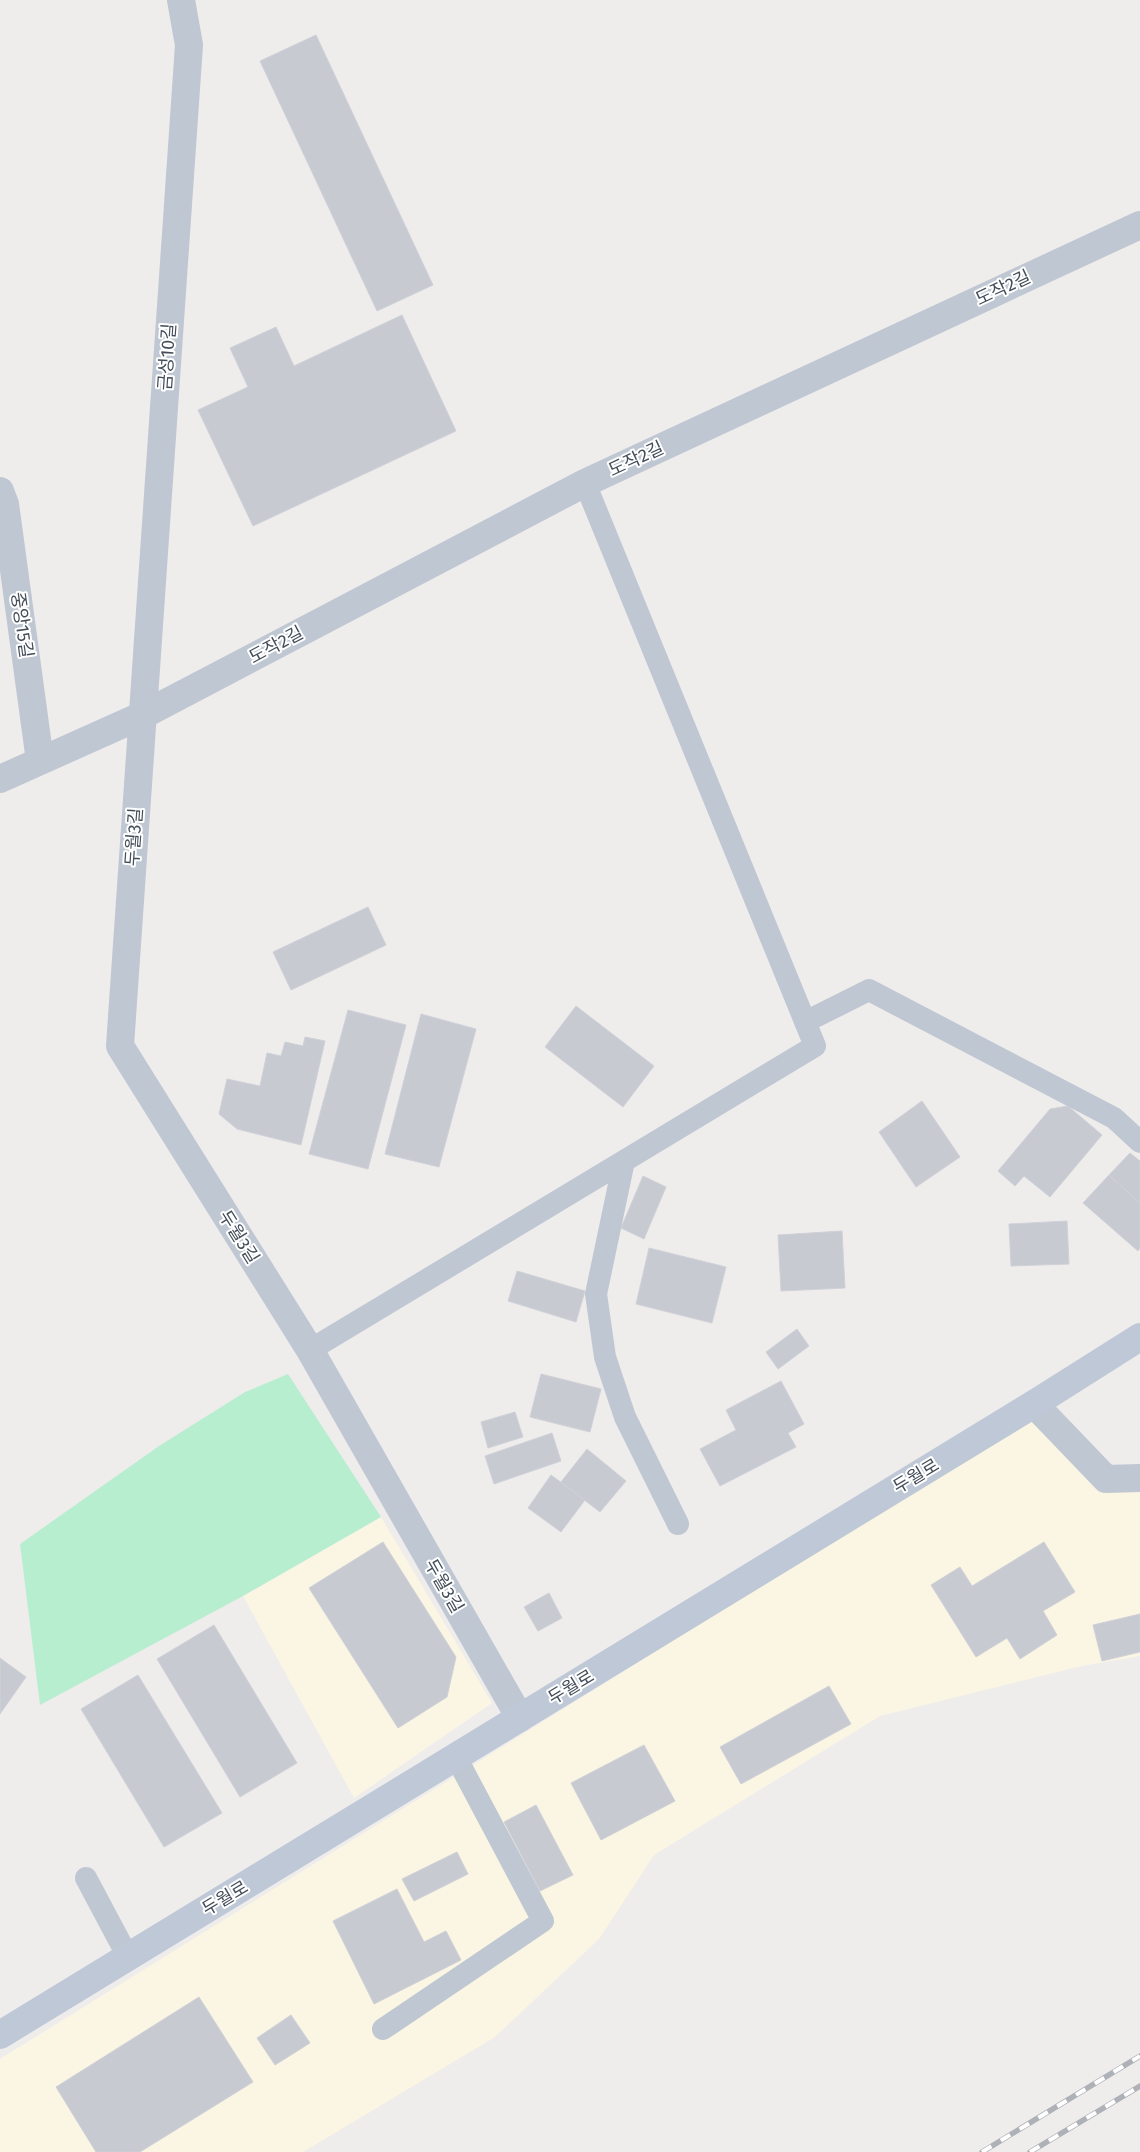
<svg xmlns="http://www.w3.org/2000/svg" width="1140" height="2152" viewBox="0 0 1140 2152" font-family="'Fira Sans','Noto Sans KR',sans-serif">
<rect width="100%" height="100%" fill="#efecec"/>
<path fill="#fbf6e3" d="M1030 1419 1100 1492H1140V1656L1082 1666 880 1716 654 1855 599 1939 495 2037 303 2152H0V2059Z
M381 1517 492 1703 354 1798 243 1596Z"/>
<path fill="#b8eed0" d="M288 1374 381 1517 243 1596 40 1705 20 1544 159 1446 245 1392Z"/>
<path fill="#c8cad2" stroke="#cfd1d8" d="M316 35 433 285 377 311 260 61Z
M402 315 456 431 253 526 198 410 248 387 230 348 276 327 294 366Z
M368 907 386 945 291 990 273 952Z
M576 1006 654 1066 623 1107 545 1047Z
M348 1010 406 1025 368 1169 309 1154Z
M421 1014 476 1029 439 1167 385 1154Z
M305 1037 325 1041 301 1145 237 1129 219 1114 227 1079 260 1086 267 1053 281 1056 285 1042 303 1046Z
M922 1101 960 1157 916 1187 879 1132Z
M1068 1106 1102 1135 1050 1197 1024 1176 1015 1186 998 1171 1050 1109Z
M1130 1153 1140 1161V1203L1109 1175Z
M1109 1175 1140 1203V1248L1138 1251 1083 1203Z
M643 1176 666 1187 644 1239 621 1228Z
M1067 1221 1069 1264 1011 1266 1009 1224Z
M842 1231 845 1288 781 1291 778 1235Z
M649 1248 726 1267 712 1323 636 1304Z
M517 1271 585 1291 576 1322 508 1301Z
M797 1329 809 1346 778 1369 766 1352Z
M541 1374 601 1389 590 1432 530 1417Z
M781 1381 804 1424 788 1433 796 1447 720 1486 700 1449 736 1430 726 1410Z
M515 1412 523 1437 488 1448 481 1422Z
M552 1433 561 1461 494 1484 485 1456Z
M587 1449 626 1481 600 1512 561 1482Z
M551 1475 585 1500 561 1532 528 1508Z
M383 1542 456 1657 447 1697 398 1728 309 1588Z
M1044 1542 1075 1592 1043 1611 1057 1635 1020 1659 1007 1638 976 1657 931 1585 960 1567 972 1586Z
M549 1593 562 1618 538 1631 524 1607Z
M1140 1614V1652L1102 1661 1093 1625Z
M214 1625 297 1763 240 1797 157 1659Z
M0 1658 26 1677 0 1714Z
M138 1675 222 1813 164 1847 81 1709Z
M829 1686 851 1724 741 1784 720 1747Z
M644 1745 675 1801 601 1840 571 1783Z
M536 1805 573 1875 540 1891 504 1822Z
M457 1852 468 1874 414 1901 402 1879Z
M397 1889 424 1942 446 1931 461 1960 374 2004 333 1921Z
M199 1997 253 2082 140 2152H96L56 2087Z
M291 2015 310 2043 275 2065 257 2038Z"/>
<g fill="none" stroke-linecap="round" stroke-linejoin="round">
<path stroke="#bfc7d2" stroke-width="22" d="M805 1022 869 990 1114 1118 1140 1142
M624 1161 596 1294 605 1357 625 1417 678 1524
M310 1350 815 1046 585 483
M86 1878 128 1957
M383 2029 543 1921 456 1757"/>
<path stroke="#bfc7d2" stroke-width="28" d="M181 0 189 45 120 1046 310 1350 520 1718
M0 491 5 504 40 761
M0 779 143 715 585 483 1140 225
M1034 1404 1106 1479 1140 1478"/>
<path stroke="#bec8d6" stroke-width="28" d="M0 2035 1034 1404 1140 1337"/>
<defs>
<path id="rail" d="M982 2152 1140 2056
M1030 2152 1140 2086"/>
</defs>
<use href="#rail" stroke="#aeb1b7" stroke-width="5.5"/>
<use href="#rail" stroke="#fff" stroke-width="4" stroke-dasharray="11" stroke-linecap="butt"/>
</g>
<g text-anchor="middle" stroke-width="4" stroke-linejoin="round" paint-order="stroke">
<g font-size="18" fill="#444e59" stroke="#fff">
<text transform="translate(1003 288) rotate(-25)" y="6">도작2길</text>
<text transform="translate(167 357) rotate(-86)" y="6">금성10길</text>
<text transform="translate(636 459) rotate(-25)" y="6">도작2길</text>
<text transform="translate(22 625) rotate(82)" y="6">중앙15길</text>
<text transform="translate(276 645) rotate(-28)" y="6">도작2길</text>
<text transform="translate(134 837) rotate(-86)" y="6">두월3길</text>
<text transform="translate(239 1237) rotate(58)" y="6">두월3길</text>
<text transform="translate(916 1476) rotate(-31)" y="6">두월로</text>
<text transform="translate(444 1586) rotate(60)" y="6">두월3길</text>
<text transform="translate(571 1687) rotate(-31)" y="6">두월로</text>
<text transform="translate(225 1898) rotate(-31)" y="6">두월로</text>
</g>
</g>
</svg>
